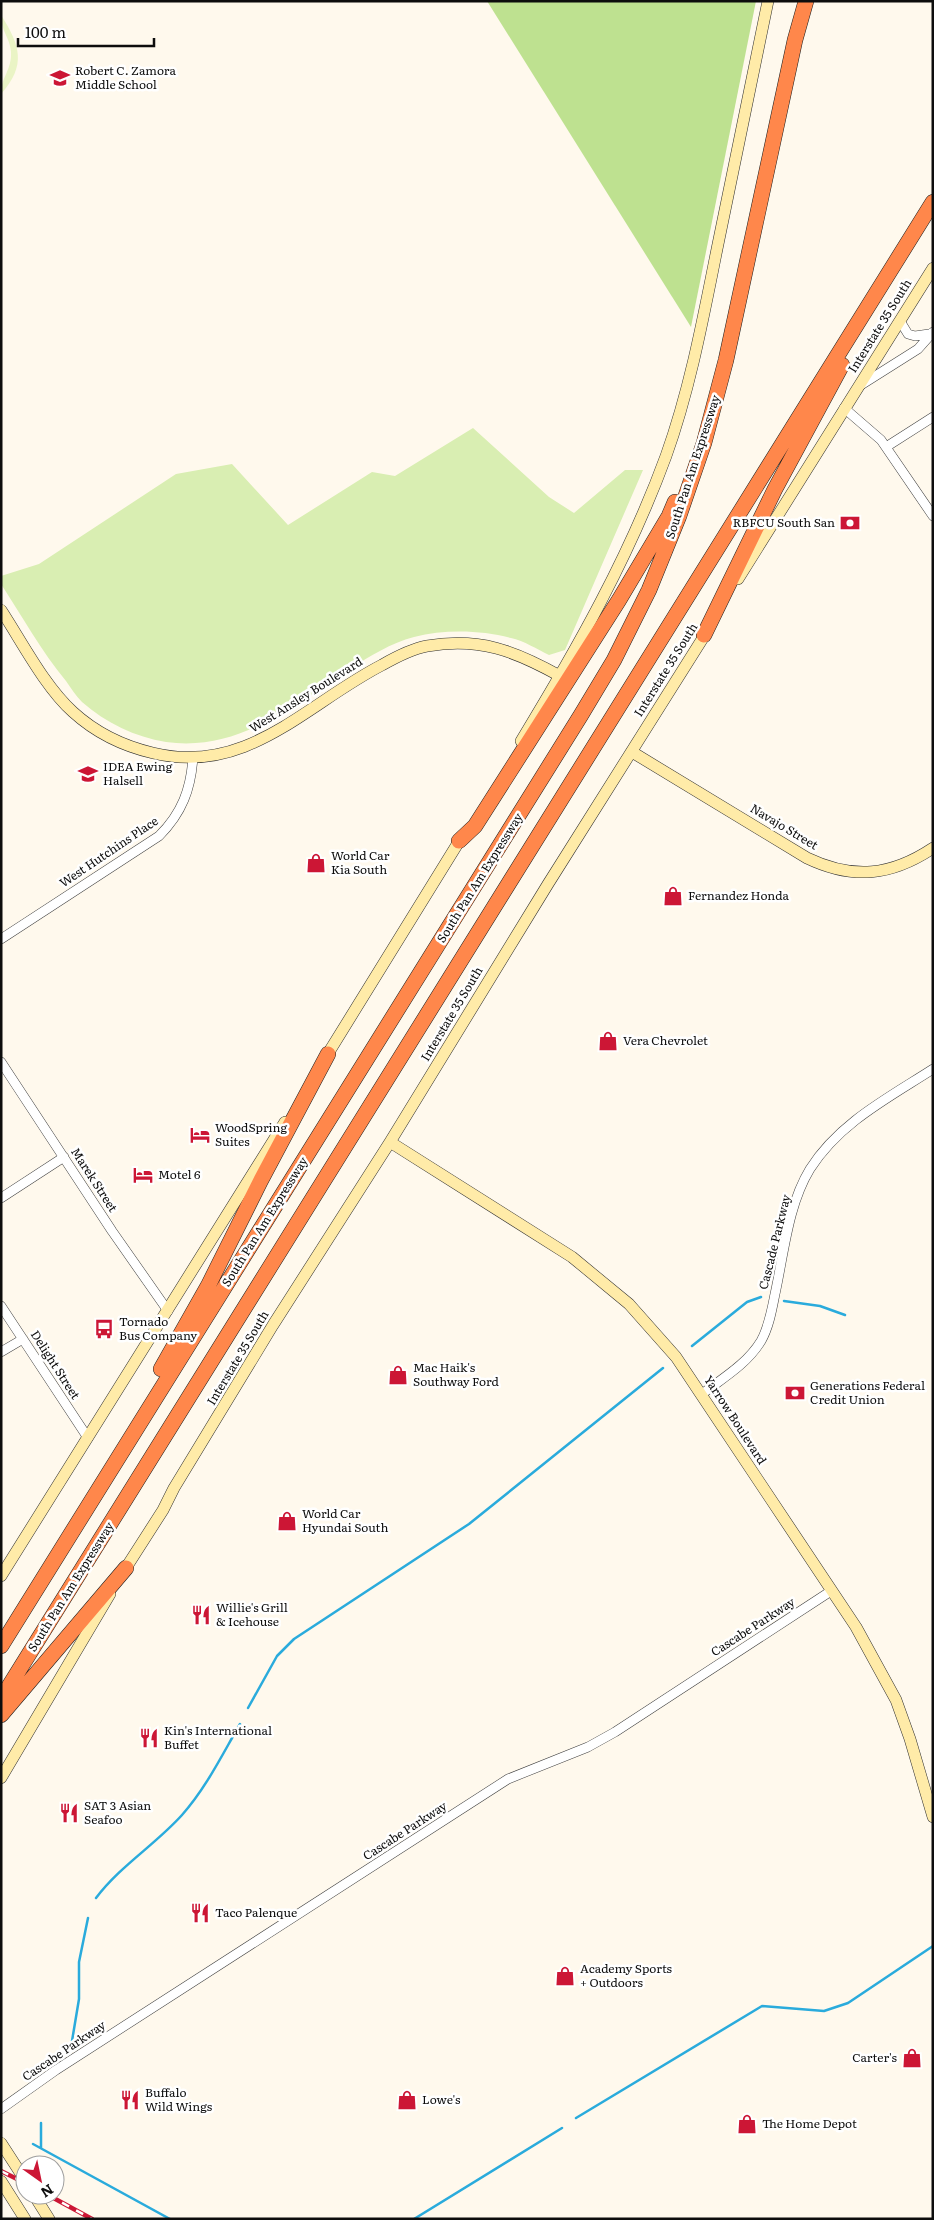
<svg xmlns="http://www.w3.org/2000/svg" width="934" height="2220" viewBox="0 0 934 2220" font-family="Literata,serif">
<rect width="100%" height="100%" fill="#fff9ed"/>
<path fill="#d9eeb2" d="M473 428 549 497 574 513 625 470H643L565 650 549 655C537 649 524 641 511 638 481 630 445 629 414 637 391 643 370 656 350 669 292 706 239 752 166 742 135 737 106 723 82 702 76 696 71 688 66 681 41 651 22 616 1 584V576L39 564 176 474 232 464 288 525 372 472 395 476Z"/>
<path fill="#bee190" d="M487 1H756L691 327Z"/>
<path fill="#eaf4c5" d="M1 15C20 45 27 65 1 94 1 77 12 70 11 52 10 37 1 32 1 15Z"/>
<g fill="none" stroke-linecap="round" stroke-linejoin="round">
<path stroke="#2aabdc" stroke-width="2.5" d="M784 1301 820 1306 845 1315
M692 1346 747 1302 761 1297
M248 1708 277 1656 294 1639 469 1524 663 1368
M96 1898C120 1866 155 1845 182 1815 206 1788 222 1755 240 1724
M71 2047 79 1999V1962L88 1918
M576 2118 762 2006 824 2011 848 2003 933 1946
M41 2123V2148
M33 2144 170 2219
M414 2219 562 2128"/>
<defs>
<path id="street" d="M900 321 908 334 915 336 929 334
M861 385 918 349 933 332
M844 408 881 440 933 516
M886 447 933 417
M1 939 159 836C182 813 191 789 193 757
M1 1062 112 1231 168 1311
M1 1198 64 1157
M1 1306 88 1438
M1 1352 23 1339
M702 1394C723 1378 747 1364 761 1341 769 1327 772 1309 775 1294 784 1253 788 1205 810 1169 839 1123 888 1098 933 1069
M1 2109 56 2070 508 1779 588 1747 615 1732 831 1591"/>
<path id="secondary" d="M738 579 933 268
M1 610C22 642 45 687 73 712 96 733 123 746 153 753 247 776 306 704 382 665 396 657 411 649 427 646 480 637 515 651 560 676
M521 741C577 649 629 557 666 456 690 389 703 319 717 249 734 166 751 84 768 1
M632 752 807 858C853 880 891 876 933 848
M324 1060 463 835
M390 1142 572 1257 629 1304 676 1357 856 1627 896 1700 910 1739 933 1817
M122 1574 163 1510 174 1488 273 1325 390 1142 548 884 708 630
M1 1576 285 1122
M1 1778 110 1594
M1 2143 25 2180
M1 2181 25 2219
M34 2195 49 2219"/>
<path id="highway" d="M704 635 775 489 842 365
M459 841 475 826 619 600 669 516 675 502
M161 1369 208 1286 261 1180 328 1054
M1 1646 581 715 614 660 649 590 679 516 704 443 726 360 795 40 806 1
M1 1699 933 202
M1 1715 126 1568"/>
</defs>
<use href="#street" stroke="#404040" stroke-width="10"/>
<use href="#secondary" stroke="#2f2f2f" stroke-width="12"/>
<use href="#highway" stroke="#1e1e1e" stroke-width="16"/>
<use href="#street" stroke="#fff" stroke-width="9"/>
<use href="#secondary" stroke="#ffeba8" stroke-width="11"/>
<use href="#highway" stroke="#ff874b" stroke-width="15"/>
<defs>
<path id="rail" d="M1 2171 25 2183
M48 2195 92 2219"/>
</defs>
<use href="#rail" stroke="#cc1635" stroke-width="4.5"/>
<use href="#rail" stroke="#fff" stroke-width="2.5" stroke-dasharray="8" stroke-linecap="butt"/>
</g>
<defs>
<symbol id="school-bare" viewBox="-9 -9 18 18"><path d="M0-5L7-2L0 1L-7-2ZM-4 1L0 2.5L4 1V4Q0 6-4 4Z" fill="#cc1635" stroke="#fff" stroke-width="2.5" paint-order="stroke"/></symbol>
<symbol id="bank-bare" viewBox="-9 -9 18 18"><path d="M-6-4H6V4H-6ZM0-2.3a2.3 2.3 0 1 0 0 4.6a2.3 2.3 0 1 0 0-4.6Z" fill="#cc1635" stroke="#fff" stroke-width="2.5" paint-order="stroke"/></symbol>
<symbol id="shop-bare" viewBox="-9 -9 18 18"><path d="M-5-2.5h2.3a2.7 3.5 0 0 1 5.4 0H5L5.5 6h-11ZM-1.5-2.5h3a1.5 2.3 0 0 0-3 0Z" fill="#cc1635" stroke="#fff" stroke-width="2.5" paint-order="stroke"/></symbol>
<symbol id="hotel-bare" viewBox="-9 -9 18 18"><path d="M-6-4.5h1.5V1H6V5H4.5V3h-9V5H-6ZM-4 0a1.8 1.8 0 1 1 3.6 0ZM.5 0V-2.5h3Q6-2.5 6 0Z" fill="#cc1635" stroke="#fff" stroke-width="2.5" paint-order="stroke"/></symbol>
<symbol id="bus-bare" viewBox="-9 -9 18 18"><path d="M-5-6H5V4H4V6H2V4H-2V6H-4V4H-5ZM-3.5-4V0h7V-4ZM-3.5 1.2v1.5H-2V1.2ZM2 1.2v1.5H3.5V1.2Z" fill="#cc1635" stroke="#fff" stroke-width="2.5" paint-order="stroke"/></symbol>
<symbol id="restaurant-bare" viewBox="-9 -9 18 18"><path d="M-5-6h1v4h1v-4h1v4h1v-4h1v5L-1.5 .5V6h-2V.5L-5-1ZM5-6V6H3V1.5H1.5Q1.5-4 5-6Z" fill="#cc1635" stroke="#fff" stroke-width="2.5" paint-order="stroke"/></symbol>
</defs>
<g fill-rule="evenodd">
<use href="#school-bare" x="46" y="64" width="28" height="28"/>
<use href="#bank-bare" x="836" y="509" width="28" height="28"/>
<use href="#school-bare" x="74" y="760" width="28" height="28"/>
<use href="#shop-bare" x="302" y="849" width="28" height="28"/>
<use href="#shop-bare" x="659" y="882" width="28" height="28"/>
<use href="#shop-bare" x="594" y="1027" width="28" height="28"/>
<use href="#hotel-bare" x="186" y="1121" width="28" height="28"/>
<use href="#hotel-bare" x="129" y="1161" width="28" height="28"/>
<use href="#bus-bare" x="90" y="1315" width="28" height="28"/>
<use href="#shop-bare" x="384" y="1361" width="28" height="28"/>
<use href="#bank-bare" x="781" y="1379" width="28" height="28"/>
<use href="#shop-bare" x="273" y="1507" width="28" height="28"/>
<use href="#restaurant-bare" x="187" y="1601" width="28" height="28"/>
<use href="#restaurant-bare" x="135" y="1724" width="28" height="28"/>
<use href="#restaurant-bare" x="55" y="1799" width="28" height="28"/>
<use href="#restaurant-bare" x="186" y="1899" width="28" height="28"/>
<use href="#shop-bare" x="551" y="1962" width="28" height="28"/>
<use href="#shop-bare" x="898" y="2044" width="28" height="28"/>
<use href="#restaurant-bare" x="116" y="2086" width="28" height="28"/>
<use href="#shop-bare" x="393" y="2086" width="28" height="28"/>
<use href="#shop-bare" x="733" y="2110" width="28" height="28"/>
</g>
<g text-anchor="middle" stroke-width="5" stroke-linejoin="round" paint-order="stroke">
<g font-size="12" fill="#0d0d0d" stroke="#fff" text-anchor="start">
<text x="75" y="75">Robert C. Zamora<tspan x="75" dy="14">Middle School</tspan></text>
<text x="835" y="527" text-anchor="end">RBFCU South San</text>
<text x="103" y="771">IDEA Ewing<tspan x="103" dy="14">Halsell</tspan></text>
<text x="331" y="860">World Car<tspan x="331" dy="14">Kia South</tspan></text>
<text x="688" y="900">Fernandez Honda</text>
<text x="623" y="1045">Vera Chevrolet</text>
<text x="215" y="1132">WoodSpring<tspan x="215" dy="14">Suites</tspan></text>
<text x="158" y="1179">Motel 6</text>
<text x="119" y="1326">Tornado<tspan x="119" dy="14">Bus Company</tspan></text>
<text x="413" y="1372">Mac Haik's<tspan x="413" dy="14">Southway Ford</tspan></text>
<text x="810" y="1390">Generations Federal<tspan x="810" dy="14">Credit Union</tspan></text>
<text x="302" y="1518">World Car<tspan x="302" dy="14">Hyundai South</tspan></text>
<text x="216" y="1612">Willie's Grill<tspan x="216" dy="14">&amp; Icehouse</tspan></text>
<text x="164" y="1735">Kin's International<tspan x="164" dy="14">Buffet</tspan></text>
<text x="84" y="1810">SAT 3 Asian<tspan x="84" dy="14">Seafoo</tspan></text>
<text x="215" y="1917">Taco Palenque</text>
<text x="580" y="1973">Academy Sports<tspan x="580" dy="14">+ Outdoors</tspan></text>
<text x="897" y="2062" text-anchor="end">Carter's</text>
<text x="145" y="2097">Buffalo<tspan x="145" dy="14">Wild Wings</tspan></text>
<text x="422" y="2104">Lowe's</text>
<text x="762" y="2128">The Home Depot</text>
</g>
<g font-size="12" fill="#0d0d0d" stroke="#fff">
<text transform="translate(880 326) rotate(-58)" y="4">Interstate 35 South</text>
<text transform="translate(693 467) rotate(-72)" y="4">South Pan Am Expressway</text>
<text transform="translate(666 670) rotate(-58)" y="4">Interstate 35 South</text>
<text transform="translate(306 695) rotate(-32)" y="4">West Ansley Boulevard</text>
<text transform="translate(784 827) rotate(31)" y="4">Navajo Street</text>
<text transform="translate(109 852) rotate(-34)" y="4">West Hutchins Place</text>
<text transform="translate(480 878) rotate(-58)" y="4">South Pan Am Expressway</text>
<text transform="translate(452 1014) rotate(-59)" y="4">Interstate 35 South</text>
<text transform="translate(94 1180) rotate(57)" y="4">Marek Street</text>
<text transform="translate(265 1222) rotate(-58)" y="4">South Pan Am Expressway</text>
<text transform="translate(775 1242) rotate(-76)" y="4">Cascade Parkway</text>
<text transform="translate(238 1358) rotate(-59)" y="4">Interstate 35 South</text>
<text transform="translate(55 1365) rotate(57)" y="4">Delight Street</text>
<text transform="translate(735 1420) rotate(57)" y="4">Yarrow Boulevard</text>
<text transform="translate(71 1587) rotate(-58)" y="4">South Pan Am Expressway</text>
<text transform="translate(753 1627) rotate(-33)" y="4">Cascabe Parkway</text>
<text transform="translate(405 1831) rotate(-33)" y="4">Cascabe Parkway</text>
<text transform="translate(64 2051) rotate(-34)" y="4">Cascabe Parkway</text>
</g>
</g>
<rect width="934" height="2220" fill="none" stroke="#0d0d0d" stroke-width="5"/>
<g transform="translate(40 2180) rotate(147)"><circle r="24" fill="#ffffff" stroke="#9e9e9e"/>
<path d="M0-4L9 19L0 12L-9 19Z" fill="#cc1635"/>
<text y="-8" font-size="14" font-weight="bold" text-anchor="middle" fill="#0d0d0d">N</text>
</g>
<path d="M18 38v8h136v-8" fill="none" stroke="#0d0d0d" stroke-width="2.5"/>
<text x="25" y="38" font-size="15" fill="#0d0d0d" stroke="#ffffff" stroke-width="4" paint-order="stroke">100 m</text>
</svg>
